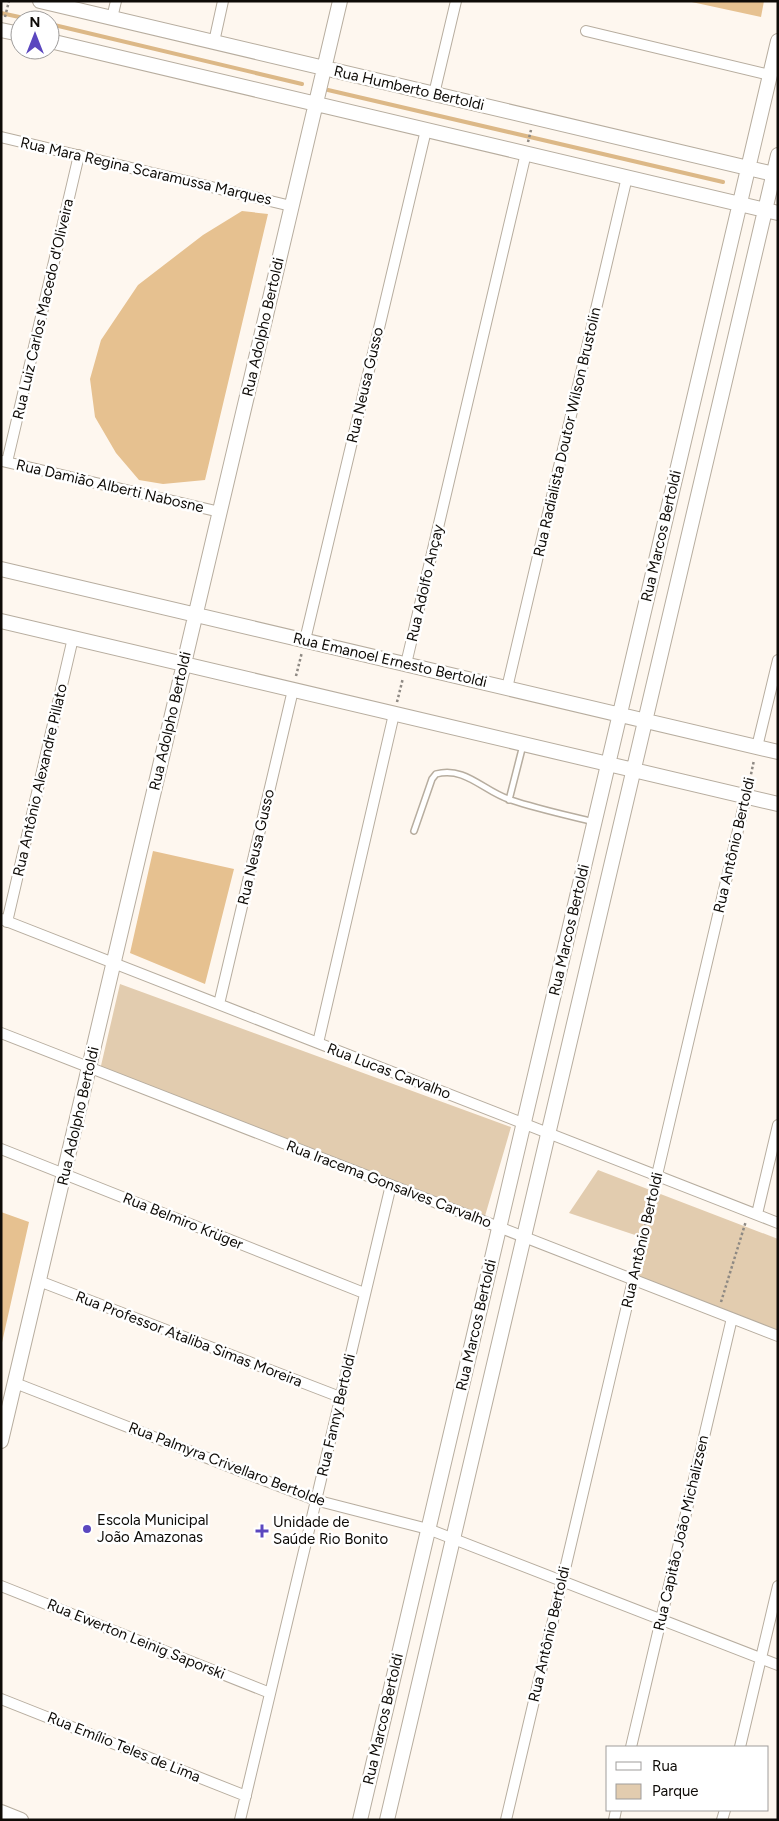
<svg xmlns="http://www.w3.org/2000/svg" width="779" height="1821" viewBox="0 0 779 1821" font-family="Figtree,sans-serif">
<rect width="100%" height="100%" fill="#fef7ef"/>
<path fill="#e2ccaf" d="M120 984 511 1127 485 1216 100 1070Z
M598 1170 778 1239V1330L629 1276 641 1237 569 1213Z"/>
<path fill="#e6c190" d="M687 1H764L761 17Z
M242 211 268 214 205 480 163 484 139 480 116 453 95 417 90 379 101 340 138 285 203 235Z
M153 851 234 869 205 984 130 953Z
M1 1212 29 1222 1 1347Z"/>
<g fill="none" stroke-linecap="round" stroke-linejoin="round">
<path stroke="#dcb887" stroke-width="4" d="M1 13 33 20
M50 24 302 84
M328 90 723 182"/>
<defs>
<path id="service" d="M509 800 523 745
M414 831 432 779 436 774C466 766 484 792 511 800 538 809 566 815 594 822"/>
<path id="minor" d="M112 18 116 1
M586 31 770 75
M214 42 223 1
M434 94 456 1
M1 137 291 206
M2 461 220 512
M7 462 79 155
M305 640 426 130
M406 664 526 153
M507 688 627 177
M757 747 778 660
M1 919 778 1223
M7 922 73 638
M219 1004 293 690
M1 1033 778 1336
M318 1043 394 714
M1 1149 364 1293
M657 1175 746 796
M757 1214 778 1125
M39 1281 340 1397
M15 1383 315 1500 428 1529 778 1665
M1 1586 270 1693
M1 1699 246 1796
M631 1747 732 1318
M740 1747 778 1586
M240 1820 391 1185
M506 1820 633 1280
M614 1820 616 1810
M722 1820 725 1810"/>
<path id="tertiary" d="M40 1 778 175
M1 30 20 34
M50 41 778 213
M1 569 778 752
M1 621 778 804
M1 1441 340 1
M1 1812 21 1820
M360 1820 778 41
M387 1820 778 155"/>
</defs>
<use href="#service" stroke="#b7ad9f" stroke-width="8"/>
<use href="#minor" stroke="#b7ad9f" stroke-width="12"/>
<use href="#tertiary" stroke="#b7ad9f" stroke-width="16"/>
<path stroke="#8e8983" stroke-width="2.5" stroke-dasharray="2.5 2.5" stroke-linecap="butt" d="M5 17 9 1
M528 142 531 130
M296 676 302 652
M397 702 403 678
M749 784 754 760
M635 1269 654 1187
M721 1302 746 1221"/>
<use href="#service" stroke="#fff" stroke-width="5"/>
<use href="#minor" stroke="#fff" stroke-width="10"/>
<use href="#tertiary" stroke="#fff" stroke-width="14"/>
</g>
<g fill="#5b47bf" stroke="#fff" stroke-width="2">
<circle cx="87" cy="1529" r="5"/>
<path d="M259.5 1523.5h5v5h5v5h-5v5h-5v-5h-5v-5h5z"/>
</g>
<g text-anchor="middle" stroke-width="5" stroke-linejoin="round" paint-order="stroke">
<g font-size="15" fill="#0e0b07" stroke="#fff">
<text transform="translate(409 88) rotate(13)" y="5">Rua Humberto Bertoldi</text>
<text transform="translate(146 171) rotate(13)" y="5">Rua Mara Regina Scaramussa Marques</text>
<text transform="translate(43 309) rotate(-77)" y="5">Rua Luiz Carlos Macedo d'Oliveira</text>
<text transform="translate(263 327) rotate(-77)" y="5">Rua Adolpho Bertoldi</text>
<text transform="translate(365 385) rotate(-77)" y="5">Rua Neusa Gusso</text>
<text transform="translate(567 432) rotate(-77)" y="5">Rua Radialista Doutor Wilson Brustolin</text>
<text transform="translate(110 486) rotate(13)" y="5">Rua Damião Alberti Nabosne</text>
<text transform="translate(661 536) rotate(-77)" y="5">Rua Marcos Bertoldi</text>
<text transform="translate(425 583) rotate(-77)" y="5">Rua Adolfo Ançay</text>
<text transform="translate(390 660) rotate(13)" y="5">Rua Emanoel Ernesto Bertoldi</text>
<text transform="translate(170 721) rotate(-77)" y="5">Rua Adolpho Bertoldi</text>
<text transform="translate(40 780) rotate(-77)" y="5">Rua Antônio Alexandre Pillato</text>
<text transform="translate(734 845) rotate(-77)" y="5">Rua Antônio Bertoldi</text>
<text transform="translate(256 847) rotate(-77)" y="5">Rua Neusa Gusso</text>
<text transform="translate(569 930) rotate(-77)" y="5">Rua Marcos Bertoldi</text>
<text transform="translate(389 1071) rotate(21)" y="5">Rua Lucas Carvalho</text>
<text transform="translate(78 1116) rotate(-77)" y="5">Rua Adolpho Bertoldi</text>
<text transform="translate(389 1184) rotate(21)" y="5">Rua Iracema Gonsalves Carvalho</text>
<text transform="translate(183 1221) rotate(22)" y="5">Rua Belmiro Krüger</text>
<text transform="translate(642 1240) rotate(-77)" y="5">Rua Antônio Bertoldi</text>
<text transform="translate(476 1325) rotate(-77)" y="5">Rua Marcos Bertoldi</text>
<text transform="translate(189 1339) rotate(21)" y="5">Rua Professor Ataliba Simas Moreira</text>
<text transform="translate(336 1415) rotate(-77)" y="5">Rua Fanny Bertoldi</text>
<text transform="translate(227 1464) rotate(21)" y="5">Rua Palmyra Crivellaro Bertolde</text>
<text transform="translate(681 1533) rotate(-77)" y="5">Rua Capitão João Michalizsen</text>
<text transform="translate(549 1634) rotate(-77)" y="5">Rua Antônio Bertoldi</text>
<text transform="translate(136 1639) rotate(22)" y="5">Rua Ewerton Leinig Saporski</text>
<text transform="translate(383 1719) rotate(-77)" y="5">Rua Marcos Bertoldi</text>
<text transform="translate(124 1747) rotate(22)" y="5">Rua Emílio Teles de Lima</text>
</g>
<g font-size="15" fill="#0e0b07" stroke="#fff" text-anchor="start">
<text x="97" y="1525">Escola Municipal<tspan x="97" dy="17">João Amazonas</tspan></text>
<text x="273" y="1527">Unidade de<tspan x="273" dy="17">Saúde Rio Bonito</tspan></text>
</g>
</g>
<rect width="779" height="1821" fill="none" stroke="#0e0b07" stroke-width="5"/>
<rect x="606" y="1746" width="162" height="65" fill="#ffffff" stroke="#9f9d9c"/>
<rect x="616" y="1762" width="25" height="8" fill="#ffffff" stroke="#9f9d9c"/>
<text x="652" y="1771" font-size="15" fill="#0e0b07">Rua</text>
<rect x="616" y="1784" width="25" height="15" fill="#e2ccaf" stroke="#9f9d9c"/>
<text x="652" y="1796" font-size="15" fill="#0e0b07">Parque</text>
<g transform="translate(35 35)"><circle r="24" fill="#ffffff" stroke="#9f9d9c"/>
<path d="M0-4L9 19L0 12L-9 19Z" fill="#5b47bf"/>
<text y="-8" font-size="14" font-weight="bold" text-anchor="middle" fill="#0e0b07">N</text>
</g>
</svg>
